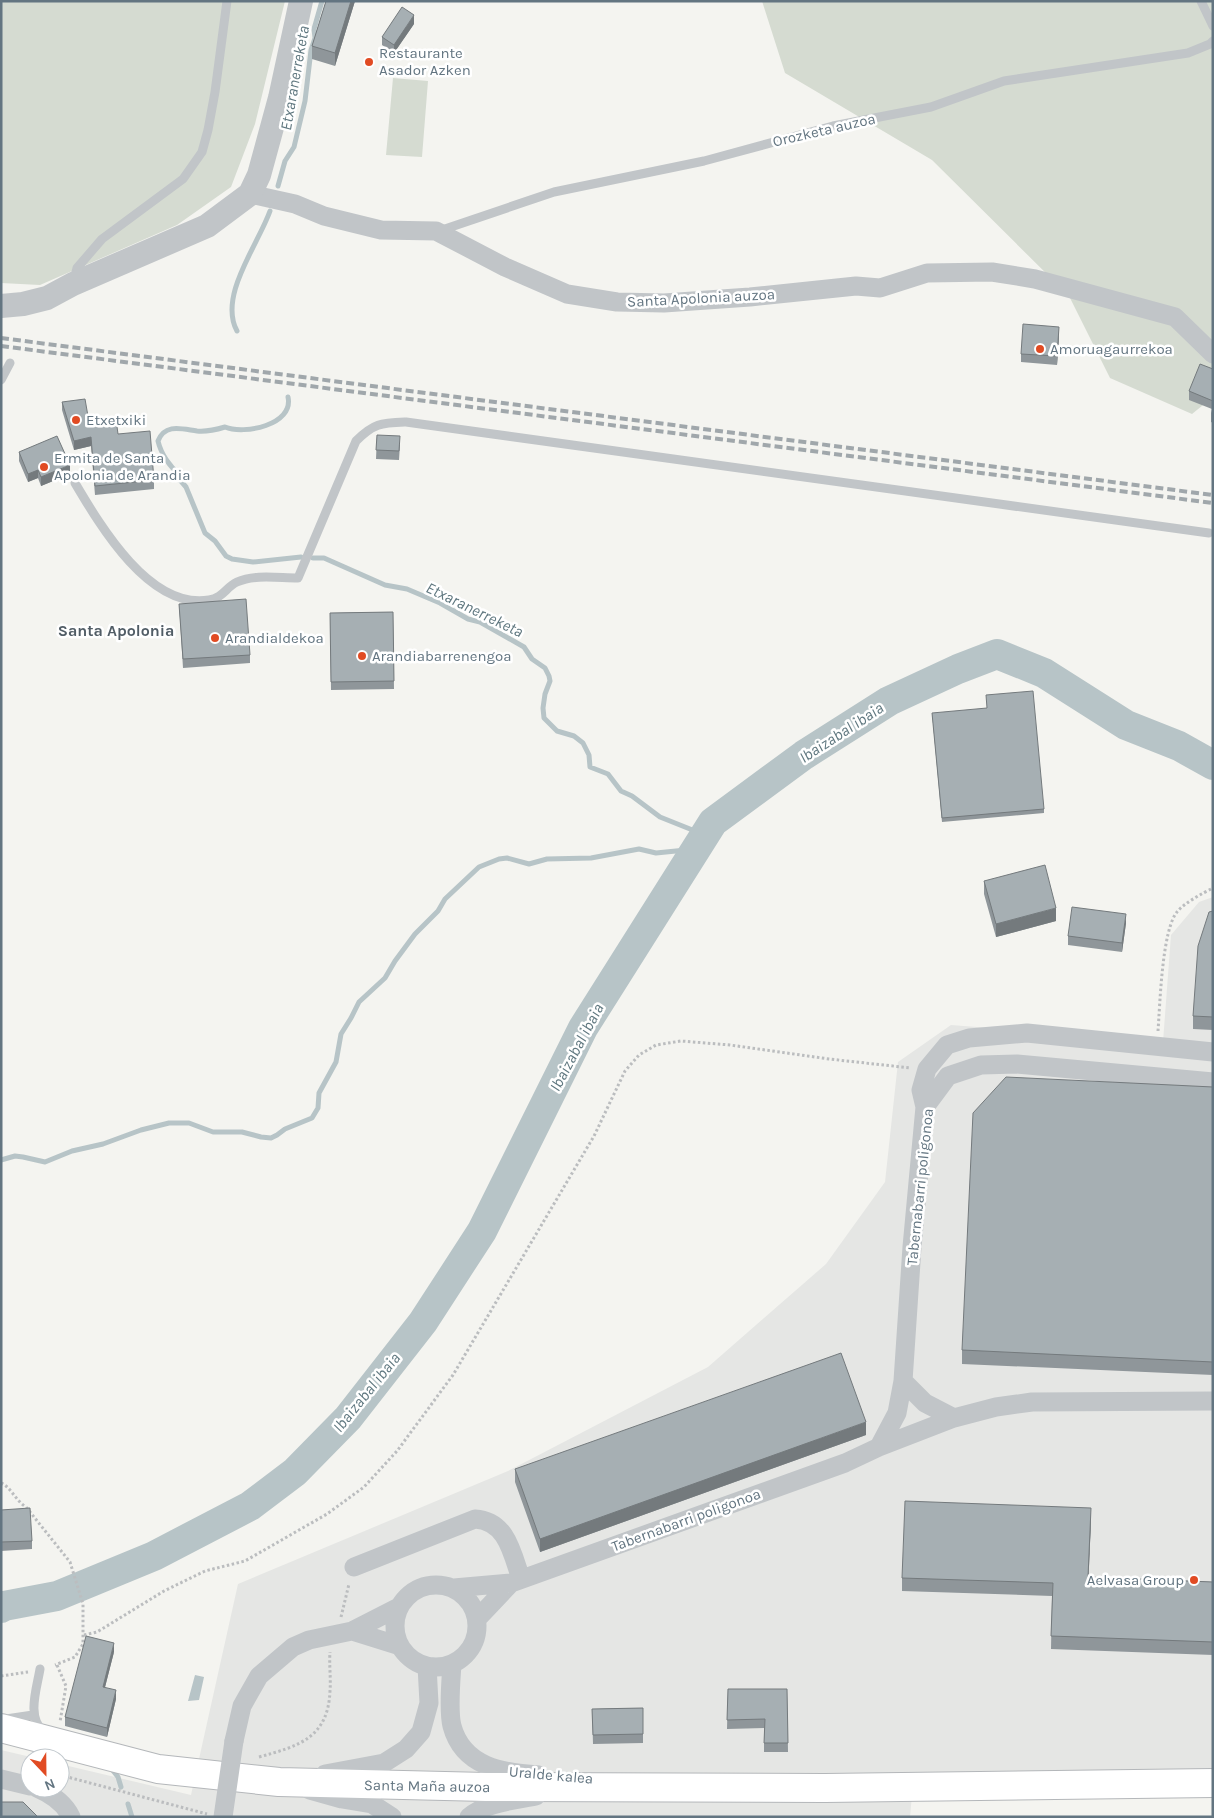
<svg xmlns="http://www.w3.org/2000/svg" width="1214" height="1818" viewBox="0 0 1214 1818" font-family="Karla,sans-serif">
<rect width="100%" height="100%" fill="#f4f4f0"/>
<path fill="#e5e6e4" d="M1213 897V1769L914 1773 910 1817H1V1750L35 1758H30V1788H60V1764L191 1795 238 1584 508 1471 708 1367 826 1264 885 1182 898 1062 951 1025 1163 1042 1171 935 1199 902Z"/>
<path fill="#d5dbd1" d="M1 1H285L255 124 231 187 177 225 40 285 1 283Z
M762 1H1213V397L1192 414 1110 378 1069 296 932 160 785 73Z
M393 78 428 81 422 157 386 155Z"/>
<path fill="#b7c4c7" d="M195 1675 204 1677 199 1700 188 1701Z"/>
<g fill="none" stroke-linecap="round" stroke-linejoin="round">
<path stroke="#b7c4c7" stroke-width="5" d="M278 186 285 161 294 147 305 101 311 50 315 38 314 29 322 1
M237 331C218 296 258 245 270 211
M288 397C294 425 244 435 225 427 215 430 207 432 197 431 182 429 165 423 158 441 161 454 170 467 180 475V480L186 487 205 533 215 541 226 556 232 559 253 562 301 557
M313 558H324L385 585 407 589 440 603 468 619 480 622 524 647 532 659 545 668 549 676 550 681 545 694 543 708 544 718 557 731 574 736 583 743 589 755 590 767 608 774 621 791 632 796 660 817 705 835
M1 1160 15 1156 23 1157 45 1162 72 1151 103 1144 141 1130 169 1123H189L213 1132H242L261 1137 271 1138 277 1135 285 1129 312 1118 318 1108 319 1093 336 1062 341 1034 351 1018 359 1002 385 978 395 961 415 934 438 911 445 899 479 867 499 859 507 858 529 864 547 859 591 858 639 849 656 853 696 849
M111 1768 118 1777 121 1787
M128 1804 132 1817"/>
<path stroke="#b7c4c7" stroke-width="30" d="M1 1608 4 1606 57 1596 154 1556 250 1506 295 1472 348 1418 423 1322 482 1231 583 1028 713 822 804 755 889 701 958 669 997 654 1044 673 1126 725 1179 746 1213 765"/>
<defs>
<path id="trunk" d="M1 1728 158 1769 279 1782 486 1787 825 1788 1213 1783"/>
</defs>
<use href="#trunk" stroke="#b4b7ba" stroke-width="30"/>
<path stroke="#bbbdbf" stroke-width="3" stroke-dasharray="2.5 2.5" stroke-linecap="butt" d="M1158 1031C1160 1004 1162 930 1177 912 1184 903 1203 893 1213 888
M1 1483C11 1487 15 1500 26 1507L70 1562 83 1604V1644L75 1657 55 1665
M341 1617 349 1584
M84 1635 97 1632 164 1591 205 1571 245 1561 327 1514 364 1487 397 1451 453 1375 594 1136 625 1071 639 1055 656 1045 681 1041 730 1045 829 1059 911 1068
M57 1665 66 1686 60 1722
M1 1676 28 1672
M259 1757C299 1746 328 1738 330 1691 331 1678 329 1665 330 1652
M60 1775 207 1814"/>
<path stroke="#c1c5c8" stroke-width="9" d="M1201 1 1213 26
M439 231 554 192 704 161 833 126 931 107 1004 81 1188 53 1210 44 1213 41
M74 280 77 268 102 239 183 179 202 152 208 130 215 92 227 1
M1 380 10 363
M75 483C101 527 150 610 209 600 223 598 226 587 237 582 255 574 278 578 298 578L356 441C374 423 381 423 406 422L1209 533
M40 1669C37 1688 26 1718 44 1732
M6 1719 33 1715"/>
<path stroke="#c1c5c8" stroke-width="19" d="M250 194 295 204 324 216 381 230 436 231 505 267 567 294 617 302 664 303 750 297 856 286 880 288 927 273 992 272 1035 279 1175 317 1213 354
M925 1107 921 1090 927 1069 947 1045 969 1038 1027 1033 1213 1052
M903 1381 925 1403 954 1418
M879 1447 897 1413 903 1381 912 1247 925 1107 948 1076 981 1065 1017 1064 1213 1082
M354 1567 475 1519C507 1521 512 1553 521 1579
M395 1626a41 41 0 1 1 82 0a41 41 0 1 1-82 0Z
M454 1588 511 1583 845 1463 879 1447 954 1418 996 1407 1032 1402 1213 1401
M477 1619 511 1583
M352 1631 399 1607
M452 1664C451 1680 448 1711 452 1726 463 1767 503 1773 539 1775
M234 1741 242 1706 259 1676 293 1647 309 1640 352 1631 400 1646
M325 1774 384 1763 406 1749 421 1732 429 1703 427 1666
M1 1779 30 1786
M37 1788C51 1794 64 1802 71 1817
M310 1790 342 1799 372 1804 392 1817
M469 1817C484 1803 516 1800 536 1796"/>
<path stroke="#c1c5c8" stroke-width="24" d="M1 306 23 304 47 298 73 284 207 226 250 194 259 175 280 98 301 1"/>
<use href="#trunk" stroke="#fff" stroke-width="28"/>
<path stroke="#a0a7ab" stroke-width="4" stroke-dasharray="8 4" stroke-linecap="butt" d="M1 338 1213 495
M1 346 1213 503"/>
<path stroke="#c1c5c8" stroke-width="19" d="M223 1817 234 1741"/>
</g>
<path fill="#8f969a" d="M326 1H355L335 66 312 59V46Z
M414 24 394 53 382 45V37Z
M1059 336 1057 365 1021 362V354Z
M1213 369V423L1211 422V413L1212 409 1189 400V391Z
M62 402 89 422 118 434 154 480V489L95 495 91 446 74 450 62 410Z
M377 435 400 445 399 460 376 459Z
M19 452 70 474 41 486 38 478 28 482 19 461Z
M179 604 250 655V663L183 668Z
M393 612 394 689 331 690 330 613Z
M932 713 1044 809V813L942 822Z
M984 881 1056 921 996 937 984 894Z
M1213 911V1030L1193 1029V1016Z
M1126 923 1122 952 1068 945V936Z
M1213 1087V1375L962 1364V1350Z
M866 1435 540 1552 515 1482V1469Z
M1 1510 32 1541V1549L1 1551Z
M1091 1521 1088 1577 1213 1582V1655L1051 1649 1052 1596 902 1591V1578Z
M114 1652 105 1687 116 1699 107 1737 65 1726V1717Z
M728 1689H787L788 1752H764V1728L727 1729Z
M643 1708V1743L593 1744 592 1709Z"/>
<path fill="#747a7d" d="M351 1H355L335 66V53Z
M414 15V24L394 53V45Z
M1059 327V336L1057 365V356Z
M91 437V446L74 450V441Z
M70 465V474L41 486V477Z
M38 470V478L28 482V474Z
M1056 908V921L996 937V924Z
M1126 914V923L1122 952V943Z
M866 1422V1435L540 1552V1539Z
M1091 1508V1521L1088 1590V1577Z
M114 1643V1652L103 1695V1687Z
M116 1690V1699L107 1737V1728Z"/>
<path fill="#a6afb3" stroke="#747a7d" d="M326 1H351L335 53 312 46Z
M402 7 414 15 394 45 382 37Z
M1023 324 1059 327 1057 356 1021 354Z
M1200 364 1213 369V401L1189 391Z
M85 399 89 422 116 419 118 434 150 431 154 480 95 486 91 437 74 441 62 402Z
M377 435 400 436 399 451 376 450Z
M57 436 70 465 41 477 38 470 28 474 19 452Z
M246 599 250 655 183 659 179 604Z
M393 612 394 681 331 682 330 613Z
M1033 691 1044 809 942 818 932 713 987 708 986 695Z
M1045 865 1056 908 996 924 984 881Z
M1072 907 1126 914 1122 943 1068 936Z
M1213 911V1017L1193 1016 1198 946 1209 912Z
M1006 1077 1213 1087V1362L962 1350 973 1113Z
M841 1353 866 1422 540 1539 515 1469Z
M905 1501 1091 1508 1088 1577 1213 1582V1642L1051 1636 1053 1583 902 1578Z
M30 1508 32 1541 1 1542V1510Z
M86 1636 114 1643 103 1687 116 1690 107 1728 65 1717Z
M728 1689H787L788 1743H764L765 1719 727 1720Z
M643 1708V1734L593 1735 592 1709Z
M1 1802H23L38 1817H1Z"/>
<g fill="#e14b23" stroke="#fff" stroke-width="2">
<circle cx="369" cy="62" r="5"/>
<circle cx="1040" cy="349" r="5"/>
<circle cx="76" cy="420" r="5"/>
<circle cx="44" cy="467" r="5"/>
<circle cx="215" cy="638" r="5"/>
<circle cx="362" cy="656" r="5"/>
<circle cx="1194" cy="1580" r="5"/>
</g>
<g text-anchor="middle" stroke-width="5" stroke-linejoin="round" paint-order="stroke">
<g font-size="15" fill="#637581" stroke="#fff" text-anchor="start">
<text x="379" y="58">Restaurante<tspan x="379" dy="17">Asador Azken</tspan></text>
<text x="1050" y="354">Amoruagaurrekoa</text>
<text x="86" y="425">Etxetxiki</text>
<text x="54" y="463">Ermita de Santa<tspan x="54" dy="17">Apolonia de Arandia</tspan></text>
<text x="225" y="643">Arandialdekoa</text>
<text x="372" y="661">Arandiabarrenengoa</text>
<text x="1184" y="1585" text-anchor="end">Aelvasa Group</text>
</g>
<g font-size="15" fill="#637581" stroke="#fff">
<text transform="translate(824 130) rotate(-13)" y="5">Orozketa auzoa</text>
<text transform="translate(701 298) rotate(-3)" y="5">Santa Apolonia auzoa</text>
<text transform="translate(920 1187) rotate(-84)" y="5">Tabernabarri poligonoa</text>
<text transform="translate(686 1520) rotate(-20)" y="5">Tabernabarri poligonoa</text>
<text transform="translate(551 1775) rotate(5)" y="5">Uralde kalea</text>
<text transform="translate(427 1786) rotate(1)" y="5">Santa Maña auzoa</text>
</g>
<g font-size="16" font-style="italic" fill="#5f777f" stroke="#fff">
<text transform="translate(294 78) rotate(-80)" y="6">Etxaranerreketa</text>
<text transform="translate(475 609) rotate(26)" y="6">Etxaranerreketa</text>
<text transform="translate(841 732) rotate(-33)" y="6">Ibaizabal ibaia</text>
<text transform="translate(576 1047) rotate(-62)" y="6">Ibaizabal ibaia</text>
<text transform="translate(366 1392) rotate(-51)" y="6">Ibaizabal ibaia</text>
</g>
<g font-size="16" font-weight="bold" fill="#515d66" stroke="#fff">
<text x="116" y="636">Santa Apolonia</text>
</g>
</g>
<rect width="1214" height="1818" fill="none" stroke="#637581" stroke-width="5"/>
<g transform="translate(45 1773) rotate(158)"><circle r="24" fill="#ffffff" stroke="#c1c8cd"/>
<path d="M0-4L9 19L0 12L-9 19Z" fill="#e14b23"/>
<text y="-8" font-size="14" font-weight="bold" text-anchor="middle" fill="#637581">N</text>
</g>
</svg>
